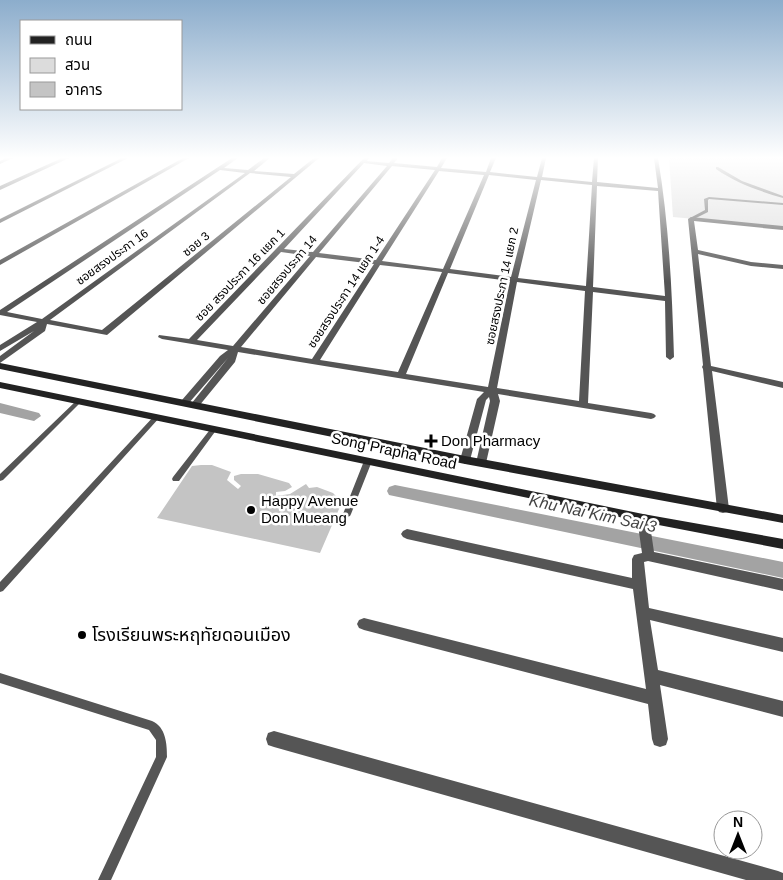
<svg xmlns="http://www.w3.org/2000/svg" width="783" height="880" viewBox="0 0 783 880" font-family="Helvetica,'Noto Sans Thai',sans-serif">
<rect width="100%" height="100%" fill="#fff"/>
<path fill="#dcdcdc" d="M669 158H783V227L673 217Z"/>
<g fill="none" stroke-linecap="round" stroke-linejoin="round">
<path fill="#a3a3a3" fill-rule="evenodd" d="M0 403 39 413 41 416 34 421 0 413Z
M395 485 783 562V578L389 495 387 491 389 487Z"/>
</g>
<path fill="#c4c4c4" d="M201 465H212L231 472 227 480 238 489 241 486 234 480V476L241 474H258L289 483 292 487 285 491 276 492V496L290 494 306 484 309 488 317 487 333 493 342 502 320 553 157 518 192 466Z"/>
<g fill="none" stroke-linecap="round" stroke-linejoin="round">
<path fill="#555" fill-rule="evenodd" d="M716 167H718L742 181 783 196V198C759 191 736 183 716 169Z
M709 197 783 203V205L709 199 708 200V212L692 220H690V218L705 210 704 199Z
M78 400 81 402 3 480 0 481V474L76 401Z
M155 415H157L160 417 3 591 0 592V582Z
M212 427H216L217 429 179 481H173L172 479 173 477Z
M368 458 372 461 351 514 350 516 347 517 344 516 343 514 364 461Z
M0 673 152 721C166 727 167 744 167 757L111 880H98L156 757V740L149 730 0 683Z"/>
<path fill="#555" fill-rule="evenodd" d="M6 158H13L0 164V161Z
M62 158H69L0 190V186Z
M122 158H128L0 223V219Z
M183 158H189L0 265V260Z
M232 158H238L224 168 248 170 264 158H270L254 171 294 174 314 158H319L107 335 47 324 45 331 0 363V356L34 331 0 351V345L37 322 0 315V310ZM220 170 245 173 42 319 7 312ZM250 173 291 177 102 330 50 320Z
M364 158H369L367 161 389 163 393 158H398L394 163 437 167 442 158H447L441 168 486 172 491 158H496L490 172 537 177 542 158H546L542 177 592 182 594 158H598L597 182 658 188 654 158H658C669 224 672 290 674 357L670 360 666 357 665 301 593 292 588 403 651 413 654 414 656 416 654 418 651 419 498 394 500 401 486 463 485 466H477L476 463 490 401 489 397 486 400 470 460 465 464 460 460 477 399 484 392 238 352 235 362 199 406 196 407 191 404 228 358 188 404H182L180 402 182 400 220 356 228 350 162 339 158 337 159 335 189 339ZM364 163 387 166 313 252 284 249ZM392 166 435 170 376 260 319 253ZM439 171 484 175 443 269 382 261ZM489 175 536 180 511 277 450 269ZM541 180 592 185 586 286 518 278ZM597 186 658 191 665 296 593 287ZM281 252 310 256 233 346 197 340ZM316 257 374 264 312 359 241 347ZM380 265 442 272 398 372 320 360ZM448 273 510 281 488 387 406 374ZM517 282 585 291 579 401 497 388Z
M691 217 783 226V230L694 221 698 250 751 262 783 265V269L751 266 698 254 711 366 783 382V388L712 371 729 509 727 512 723 513 719 512 717 509 703 369 702 367 703 365 688 219Z
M643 514 647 515 649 518 654 552 783 579V591L648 561 644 562 649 608 783 638V652L650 620 658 670 783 701V717L660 685 668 739 666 745 660 747 654 745 652 739 648 704 364 630 359 628 357 624 359 620 364 618 646 689 633 589 407 539 403 537 401 534 403 531 407 529 632 578V559L634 555 642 553 637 518 639 515Z
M274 731 778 871 783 873V880H746L274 747 268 745 266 739 268 733Z"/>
<path fill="#222" fill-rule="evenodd" d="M0 363 465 456 783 515V523L465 464 0 369Z
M0 382 643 514 783 539V549L643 522 0 388Z"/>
</g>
<linearGradient id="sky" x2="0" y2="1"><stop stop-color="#8cadcc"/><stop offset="0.56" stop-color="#fff"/><stop offset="1" stop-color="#fff" stop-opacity="0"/></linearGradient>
<rect width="783" height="282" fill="url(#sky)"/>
<g fill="#000" stroke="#fff" stroke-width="2">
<path d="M428.5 433.5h5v5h5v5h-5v5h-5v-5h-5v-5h5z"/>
<circle cx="251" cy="510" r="5"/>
<circle cx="82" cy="635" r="5"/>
</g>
<g text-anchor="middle" stroke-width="5" stroke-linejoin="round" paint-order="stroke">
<g font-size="12" fill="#000" stroke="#fff">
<text transform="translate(196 244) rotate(-40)" y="4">ซอย 3</text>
<text transform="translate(112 257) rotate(-36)" y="4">ซอยสรงประภา 16</text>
<text transform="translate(287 270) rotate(-50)" y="4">ซอยสรงประภา 14</text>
<text transform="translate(240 275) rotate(-46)" y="4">ซอย สรงประภา 16 แยก 1</text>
<text transform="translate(502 286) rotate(-78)" y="4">ซอยสรงประภา 14 แยก 2</text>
<text transform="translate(346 292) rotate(-57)" y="4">ซอยสรงประภา 14 แยก 1-4</text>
</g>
<g font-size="15" fill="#000" stroke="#fff" text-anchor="start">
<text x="441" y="446">Don Pharmacy</text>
<text x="261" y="506">Happy Avenue<tspan x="261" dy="17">Don Mueang</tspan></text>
</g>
<g font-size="15" fill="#000" stroke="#fff">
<text transform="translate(394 451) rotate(12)" y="5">Song Prapha Road</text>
</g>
<g font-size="16" font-style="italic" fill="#444" stroke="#fff">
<text transform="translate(593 513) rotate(12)" y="6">Khu Nai Kim Sai 3</text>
</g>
<g font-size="18" fill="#000" stroke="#fff" text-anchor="start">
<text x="92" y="641">โรงเรียนพระหฤทัยดอนเมือง</text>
</g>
</g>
<rect x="20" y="20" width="162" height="90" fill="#ffffff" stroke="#999999"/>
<rect x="30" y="36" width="25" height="8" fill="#222222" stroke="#999999"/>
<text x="65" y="45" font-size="15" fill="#000000">ถนน</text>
<rect x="30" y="58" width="25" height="15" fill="#dcdcdc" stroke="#999999"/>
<text x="65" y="70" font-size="15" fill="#000000">สวน</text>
<rect x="30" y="82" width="25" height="15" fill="#c4c4c4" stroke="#999999"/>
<text x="65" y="95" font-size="15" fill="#000000">อาคาร</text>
<g transform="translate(738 835)"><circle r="24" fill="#ffffff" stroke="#999999"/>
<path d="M0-4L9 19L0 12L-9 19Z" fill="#000000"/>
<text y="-8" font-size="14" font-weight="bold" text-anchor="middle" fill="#000000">N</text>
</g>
</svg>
